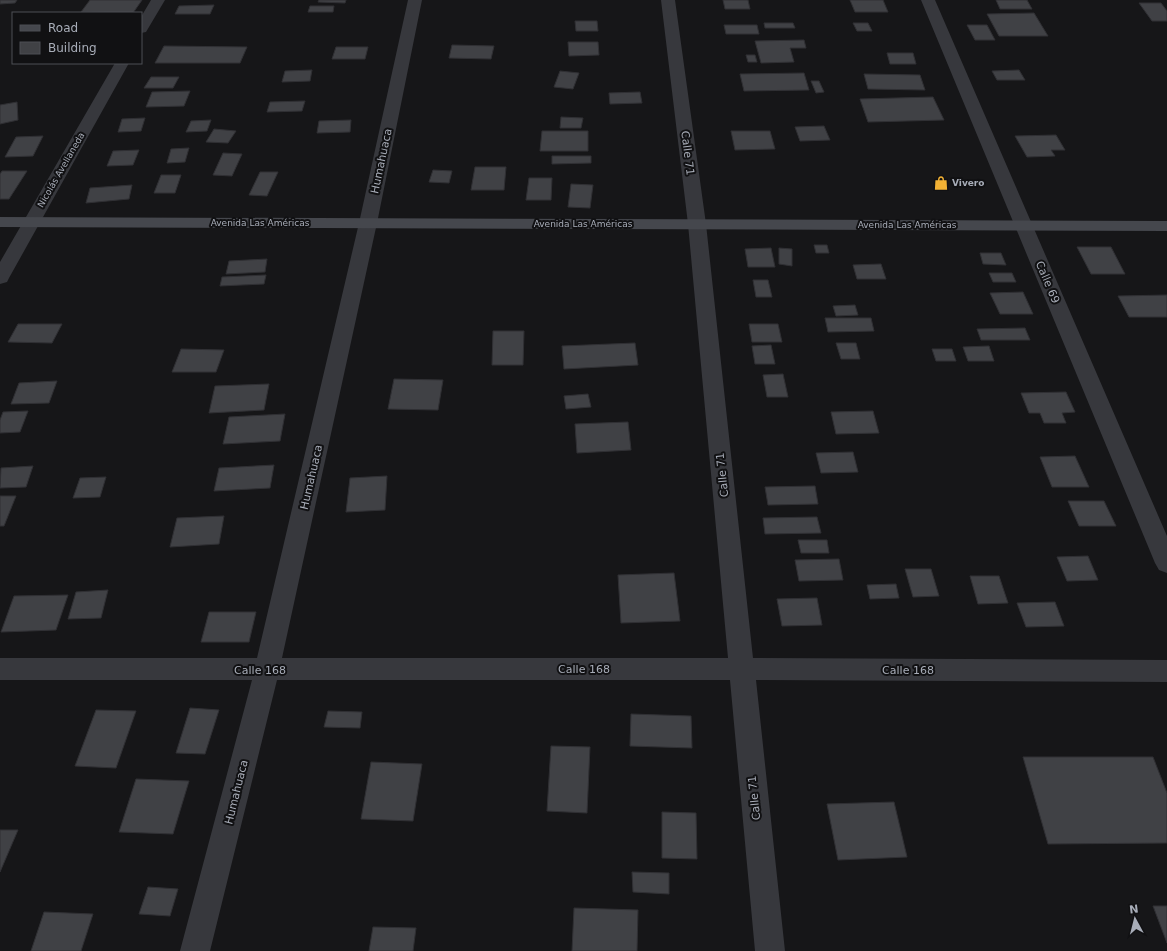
<svg xmlns="http://www.w3.org/2000/svg" width="1167" height="951" viewBox="0 0 1167 951" font-family="'DejaVu Sans',sans-serif">
<rect width="100%" height="100%" fill="#161618"/>
<path fill="#404145" stroke="#303034" d="M0 0H17L15 3 0 4Z
M90 0H142L133 13 81 12Z
M319 0H346L345 3 318 2Z
M723 0H748L750 9H725Z
M850 0H883L888 12H855Z
M996 0H1027L1032 9H1000Z
M1139 3H1161L1167 11V21H1152Z
M214 5 210 14H175L179 6Z
M310 6H334L333 12H308Z
M1034 13 1048 36H999L987 14Z
M575 21H597L598 31H576Z
M764 23H793L795 28H765Z
M853 23H868L872 31H857Z
M724 25H757L759 34H726Z
M967 25H987L995 40H975Z
M804 40 806 48H790L794 62 761 63 755 41Z
M568 42H598L599 55 569 56Z
M452 45 494 46 491 59 449 58Z
M164 46 247 47 240 63H155Z
M336 47H368L365 59H332Z
M887 53H913L916 64H890Z
M746 55H755L757 62H748Z
M312 70 310 81 282 82 285 71Z
M1019 70 1025 80H997L992 71Z
M560 71 579 73 573 89 554 87Z
M804 73 809 90 744 91 740 74Z
M864 74 920 75 925 90 868 89Z
M151 77H179L173 88H144Z
M811 81H819L824 92 816 93Z
M190 91 184 106 146 107 152 92Z
M640 92 642 103 610 104 609 93Z
M933 97 944 120 868 122 860 99Z
M305 101 302 111 267 112 270 102Z
M17 102 18 120 0 124V105Z
M561 117 583 118 581 128H560Z
M145 118 141 131 118 132 122 119Z
M211 120 207 131 186 132 191 121Z
M351 120 350 132 317 133 319 121Z
M824 126 830 140 800 141 795 127Z
M214 129 236 131 228 143 206 142Z
M542 131H588V151H540Z
M731 131H770L775 149 735 150Z
M1056 135 1065 150H1051L1055 156 1027 157 1015 136Z
M43 136 33 156 5 157 16 137Z
M189 148 185 162 167 163 171 149Z
M139 150 133 165 107 166 113 151Z
M223 153 242 154 232 176 213 175Z
M552 156H591V163L552 164Z
M475 167H506L504 190H471Z
M433 170 452 171 449 183 429 182Z
M2 171H27L9 199H0V174Z
M260 172H278L267 196 249 195Z
M161 175H181L175 193H154Z
M529 178H552L551 200H526Z
M571 184 593 185 590 208 568 207Z
M132 185 129 199 86 203 90 188Z
M814 245H827L829 253H816Z
M1077 247H1111L1125 274H1091Z
M771 248 775 267H748L745 249Z
M779 248 792 249V266L779 264Z
M980 253H1001L1006 265 983 264Z
M267 259 265 272 226 274 229 261Z
M881 264 886 279H857L853 265Z
M989 273H1012L1016 282H993Z
M266 275 264 284 220 286 222 277Z
M753 280H768L772 297H756Z
M1023 292 1033 314H1000L990 293Z
M1167 295V317H1129L1118 296Z
M855 305 858 315 836 316 833 306Z
M825 318H871L874 331 828 332Z
M18 324H62L52 343 8 342Z
M749 324H778L782 342H752Z
M1025 328 1030 340H981L977 329Z
M493 331H524L523 365H492Z
M635 343 638 365 564 369 562 346Z
M836 343H856L860 359H841Z
M771 345 775 364H755L752 346Z
M989 346 994 361H968L963 347Z
M181 349 224 350 216 372H172Z
M932 349H952L956 361H936Z
M783 374 788 397H767L763 375Z
M394 379 443 380 438 410 388 409Z
M57 381 49 403 11 404 19 383Z
M269 384 264 410 209 413 215 386Z
M1066 392 1075 412 1062 413 1066 423H1044L1040 413H1029L1021 393Z
M588 394 591 407 566 409 564 396Z
M28 411 20 432 0 433V420L3 412Z
M873 411 879 433 836 434 831 412Z
M285 414 280 441 223 444 229 417Z
M628 422 631 450 577 453 575 424Z
M853 452 858 472 821 473 816 453Z
M1075 456 1089 487H1052L1040 457Z
M274 465 270 488 214 491 219 468Z
M33 466 26 487 0 488 1 468Z
M387 476 385 510 346 512 350 478Z
M106 477 100 497 73 498 80 478Z
M815 486 818 504 768 505 765 487Z
M0 496H16L4 526H0Z
M1068 501H1104L1116 526H1079Z
M224 516 219 544 170 547 177 518Z
M817 517 821 533 765 534 763 518Z
M798 540H827L829 553H801Z
M1088 556 1098 580 1067 581 1057 557Z
M839 559 843 580 799 581 795 560Z
M905 569H931L939 596 913 597Z
M674 573 680 621 621 623 618 575Z
M970 576H999L1008 603 978 604Z
M896 584 899 598 870 599 867 585Z
M108 590 101 618 68 619 76 592Z
M68 595 56 630 1 632 14 596Z
M817 598 822 625 782 626 777 599Z
M1055 602 1064 626 1026 627 1017 603Z
M209 612H256L249 642H201Z
M190 708 219 710 205 754 176 753Z
M96 710 136 711 116 768 75 766Z
M328 711 362 712 360 728 324 727Z
M631 714 691 716 692 748 630 746Z
M551 746 590 747 587 813 547 811Z
M1023 757H1153L1167 793V843L1048 844Z
M371 762 422 764 413 821 361 819Z
M136 779 189 781 173 834 119 832Z
M894 802 907 857 838 860 827 804Z
M662 812 696 813 697 859 662 858Z
M0 830H18L0 872Z
M632 872 669 873V894L633 892Z
M148 887 178 889 170 916 139 914Z
M1153 906H1167V943Z
M574 908 638 910 637 951H572Z
M44 912 93 914 81 951H31Z
M373 927 416 928 413 951H369Z"/>
<g fill="none" stroke-linecap="round" stroke-linejoin="round">
<path fill="#37383d" fill-rule="evenodd" d="M151 0H165L146 32 141 33V17Z
M408 0H422L377 223 282 658H728L688 224 661 0H675L706 224 753 658 1167 660V682L756 680 785 951H755L730 680H277L210 951H180L252 680H0V658H257L359 223Z
M921 0H935L1167 536V573L1159 570 1155 563Z
M115 63H129L9 278 7 282 0 284V262Z"/>
<path fill="#45474d" fill-rule="evenodd" d="M0 217 1167 221V231L0 227Z"/>
</g>
<defs>
<symbol id="shop-bare" viewBox="-9 -9 18 18"><path d="M-5-2.5h2.3a2.7 3.5 0 0 1 5.4 0H5L5.5 6h-11ZM-1.5-2.5h3a1.5 2.3 0 0 0-3 0Z" fill="#f2b134" stroke="#111113" stroke-width="2.5" paint-order="stroke"/></symbol>
</defs>
<g fill-rule="evenodd">
<use href="#shop-bare" x="931" y="173" width="20" height="20"/>
</g>
<g text-anchor="middle" stroke-width="4" stroke-linejoin="round" paint-order="stroke">
<g font-size="9" fill="#a8adb8" stroke="#111113">
<text transform="translate(61 170) rotate(-60)" y="3">Nicolás Avellaneda</text>
<text x="260" y="226">Avenida Las Américas</text>
<text x="583" y="227">Avenida Las Américas</text>
<text x="907" y="228">Avenida Las Américas</text>
</g>
<g font-size="9" font-weight="bold" fill="#a8adb8" stroke="#111113" text-anchor="start">
<text x="952" y="186">Vivero</text>
</g>
<g font-size="11" fill="#a8adb8" stroke="#111113">
<text transform="translate(688 153) rotate(83)" y="4">Calle 71</text>
<text transform="translate(381 161) rotate(-78)" y="4">Humahuaca</text>
<text transform="translate(1048 282) rotate(67)" y="4">Calle 69</text>
<text transform="translate(722 475) rotate(-96)" y="4">Calle 71</text>
<text transform="translate(311 477) rotate(-77)" y="4">Humahuaca</text>
<text x="584" y="673">Calle 168</text>
<text x="260" y="674">Calle 168</text>
<text x="908" y="674">Calle 168</text>
<text transform="translate(236 792) rotate(-76)" y="4">Humahuaca</text>
<text transform="translate(754 798) rotate(-96)" y="4">Calle 71</text>
</g>
</g>
<rect x="12" y="12" width="130" height="52" fill="#111113" stroke="#4d4f55"/>
<rect x="20" y="25" width="20" height="6" fill="#45474d" stroke="#4d4f55"/>
<text x="48" y="32" font-size="12" fill="#a8adb8">Road</text>
<rect x="20" y="42" width="20" height="12" fill="#404145" stroke="#4d4f55"/>
<text x="48" y="52" font-size="12" fill="#a8adb8">Building</text>
<g transform="translate(1135 919) rotate(353)" stroke="#111113" stroke-width="3" paint-order="stroke">
<path d="M0-3L7 15L0 10L-7 15Z" fill="#a8adb8"/>
<text y="-6" font-size="11" font-weight="bold" text-anchor="middle" fill="#a8adb8">N</text>
</g>
</svg>
